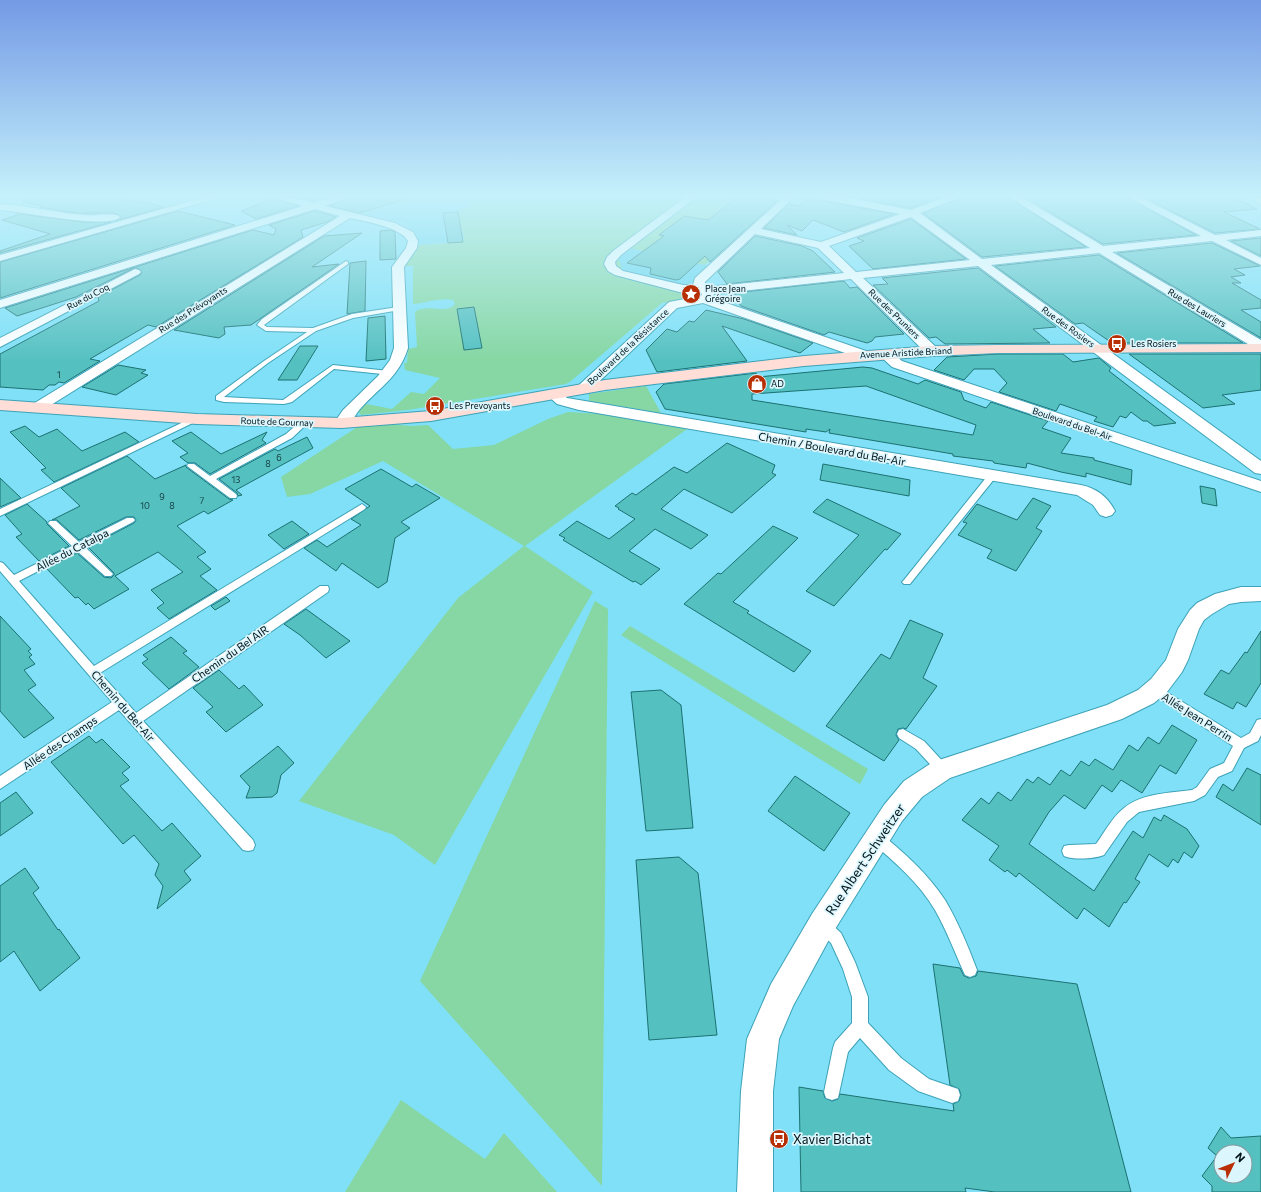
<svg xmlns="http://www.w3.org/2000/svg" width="1261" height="1192" viewBox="0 0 1261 1192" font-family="Commissioner,sans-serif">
<rect width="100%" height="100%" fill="#7fe0f7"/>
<path fill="#66d5ee" d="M367 195H470L472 205 466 209 463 242 418 245V237L414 231 403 223 330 206Z
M620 246 710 266 681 292 620 277 605 270Z"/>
<path fill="#86d7a3" d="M470 195H783L705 265 620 246 618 257 622 269 609 272 620 277 681 292H699L701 294 698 297 662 303 571 381 566 384 408 410 361 415 358 411 366 404 392 409 411 392 424 394 440 378 405 370 404 363H407L408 349 417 347 415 312C427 303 446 315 455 304L453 300C443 297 425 303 413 304V266H405L415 252 418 245 463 242 464 238 458 212 472 205Z
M646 386 661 413 589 401V394Z
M568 412 602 414 687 429 525 546 593 592 435 865 394 835 299 801 458 598 524 546 383 461 310 494 287 497 281 477 365 422 412 426 428 425 453 449 494 445 548 419Z
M595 601 608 609 602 1186 420 981Z
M630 626 868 769 860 784 621 635Z
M401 1100 485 1159 504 1133 557 1192H345Z"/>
<path fill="#55c0c0" stroke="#1c7171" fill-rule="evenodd" d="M24 195H106L129 201 134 200 164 207 115 221 121 218V216L114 213H76L40 207 43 206 23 202Z
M291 195H332L314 201Z
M355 195H403V200L359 213 330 206Z
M740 195 777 201 710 262 705 256 680 279 676 280 650 274 651 268 627 263 664 236 659 235 684 216 708 220Z
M865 195H945L911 208 862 199Z
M967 195H1005L1086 247 982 257 923 213Z
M1022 195H1123L1196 235 1103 244Z
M1140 195H1227L1257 209 1224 212 1260 229 1215 233Z
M273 199 298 206 256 219 241 211Z
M806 199 839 204 894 214 844 232 813 220 802 231 787 225 797 235 764 228 789 204 799 206Z
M178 211 235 225 0 298V262Z
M315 211 336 217 327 222 301 230 303 237 156 327 148 325 90 359 100 361 64 383 59 382 55 385H49L43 390 0 387V354L99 301 98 297 140 275 142 272 139 269 134 268 76 297 17 316 5 308 253 230 274 235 276 229 269 225Z
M458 212 463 242 448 243 443 213Z
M20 214 82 222H111L0 253V251L50 234 2 220Z
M911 219 966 259 873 269 849 246 864 241 857 238Z
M391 230 395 232 396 259 380 260V231Z
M362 233 312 267 339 264 251 325 224 327 225 334 219 338 174 330 324 236Z
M755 236 802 246 813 251 835 272 727 284 718 272Z
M1261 238V256L1231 241Z
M1212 243 1260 266 1234 269 1245 275 1231 277 1241 283H1232L1261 300V308L1241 310 1261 322V338L1117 253Z
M1099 255 1243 343H1112L1083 323 1075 324 995 266Z
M366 261 365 311 347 314 350 263Z
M978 268 1056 327 1033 329 1050 343 945 344 936 337 929 338 873 285 888 284 882 278Z
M844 281 850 288 857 287 904 334 875 337 872 341 867 343 829 332 824 335 741 306 735 298H738L734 293Z
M474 307 482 348 464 350 457 309Z
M706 310 744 319 813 343 800 353 722 326 747 361 657 372 646 350 667 329 677 332 689 321 694 322Z
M385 316 386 359 366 361 368 318Z
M300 346H318L297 380H278Z
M998 354H1063L1073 362 1099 358 1111 368 1109 371 1176 423 1154 426 1147 421H1143L1131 412 1126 418 1120 416 1113 427 1094 421 1097 417 1060 404 1056 411 999 392 1007 383 994 369H974L964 380 934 370 947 357Z
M1129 354H1261V390L1222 395 1235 404 1203 408Z
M118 365 146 370 141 373 148 375 116 395 82 387Z
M863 367 872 368 918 384 925 380 961 392 964 400 986 408 991 402 1048 421 1042 428 1071 438 1061 453 1094 458V460L1132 470 1131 485 1086 473V477L1061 472 1027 463 1026 468 994 463 993 461 953 456V454L829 433 830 429 826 432 806 429V432L665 409 656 392 664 384 756 373 758 377ZM866 386 976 425 973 435 752 400V394Z
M25 426 39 437 57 429 82 451 125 432 139 442 54 482 41 470 46 468 10 432Z
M191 432 221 454 267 432 262 440 266 443 210 474 195 463H188L180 457 188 453 172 441Z
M307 437 313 448 236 490 242 495 238 496 237 493 219 479 275 449 278 451Z
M727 443 775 465 772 473 776 475 732 513 684 489 661 509 708 535 691 549 655 529 629 551 660 569 641 585 635 581 633 582 563 540 565 538 559 535 577 521 609 539 635 519 618 509 619 508 615 506 632 493 636 495 674 467 687 473Z
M127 456 155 479 186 465V467L229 499 233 500 208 514 204 511 177 526 206 552 197 557 211 569 200 576 217 590 169 619 157 608 164 603 151 590 183 572 158 552 115 576 129 589 94 609 88 603 86 605 78 597 75 598 46 568 77 553 104 577 111 578 114 575V573L88 547 134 523 136 520 134 517H126L79 540 57 520H52L80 506 61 488Z
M823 464 910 480 909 496 820 480Z
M381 469 412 487 416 484 440 498 401 522 410 528 395 538 387 582 378 588 342 563 336 571 304 548 317 540 327 547 361 525 351 519 370 506 345 489Z
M0 478 21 498 0 507Z
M1200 486 1215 489 1217 506 1202 503Z
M1033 498 1051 506 1036 528 1042 531 1016 571 987 558 992 550 958 535 967 523 963 522 977 504 1017 520Z
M827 499 901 534 887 550 885 549 834 606 806 591 859 535 813 512Z
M27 504 47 522V524L69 546 39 561 16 537 22 534 5 515Z
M292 521 309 534 284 549 268 535Z
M773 526 798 538 733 602 749 611 747 613 811 651 794 672 684 604 718 573 721 574Z
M226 597 230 601 215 610 211 606Z
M306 609 350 641 326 658 300 635 284 624Z
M0 616 31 649 28 651 32 655 29 657 35 664 24 670 36 685 28 690 54 718 24 738 0 711Z
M910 620 943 634 923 678 937 686 906 729 903 728 898 729 896 735 899 740 884 761 826 726 881 654 890 659Z
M1261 631V683L1246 707 1237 702 1233 709 1204 694 1221 670 1229 674 1245 652 1247 653Z
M171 637 187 651 183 653 199 667 169 689 142 663 148 659 143 655Z
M219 670 239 689 244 685 263 705 226 732 206 712 213 707 193 688Z
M661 690 681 705 693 828 646 831 631 692Z
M1172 725 1197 740 1176 774 1160 765 1142 793 1121 780 1112 792 1102 785 1085 809 1064 795 1049 812 1029 844 1094 891 1133 831 1143 838 1154 817 1161 821 1164 815 1187 829 1199 846 1192 858 1184 852 1178 863 1173 859 1168 867 1149 854 1135 879 1140 882 1126 903 1124 902 1109 927 1084 908 1077 919 1019 873 1016 877 1007 870 1005 872 989 860 999 846 962 820 981 798 989 804 998 792 1011 801 1027 779 1033 783 1038 777 1050 785 1061 770 1070 776 1081 761 1089 766 1095 759 1113 770 1129 745 1138 751 1148 737 1159 744Z
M89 736 96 743 102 739 130 767 122 773 129 780 120 786 162 831 172 823 201 856 184 871 191 880 157 909 163 886 155 875 159 864 134 835 123 844 51 762Z
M278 746 294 763 281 775 277 793 272 797 246 798 250 787 240 776Z
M1247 768 1261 775V825L1216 797 1223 784 1233 791Z
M795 776 850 813 824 851 768 811Z
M16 792 33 813 0 836V803Z
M679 857 698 873 717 1035 649 1040 636 860Z
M25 868 39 888 33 893 58 930 59 929 80 958 40 991 14 951 0 962V886Z
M933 964 960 968 964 976 969 978 976 976 978 971 1077 984 1131 1192H995L965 1188 966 1192H801L799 1087 823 1091 825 1098 832 1101 838 1099 840 1094 954 1111 953 1104 959 1101 961 1095 959 1089 950 1085Z
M1221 1127 1231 1138 1261 1136V1192H1212V1186L1202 1176 1217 1156 1208 1148ZM1221 1152H1245V1176H1221Z"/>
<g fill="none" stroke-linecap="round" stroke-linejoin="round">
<defs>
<path id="lane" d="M346 261 348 262V264L264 325 267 327 313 328 352 314 398 307 400 308V310L353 318 316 331 268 363 224 397 283 400 333 365 389 371H392V375L334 369 292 402 284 404 224 402 216 400V396L264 361 307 332 266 331 257 325 262 319Z
M194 417H197L201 419 0 516V509Z
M301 421H307L308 423 292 438 216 479 236 494 237 496 236 498H230L187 466 188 464H194L210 476 286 434Z
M992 473 996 476 995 478 910 584H904L902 582 904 580 989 474Z
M362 504 366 507 365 509 100 673 136 713 320 586H328L329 589 328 592 143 721 253 840 255 845 253 850 248 851 243 850 119 710 0 789V776L112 702 0 571V562L3 563 14 575 72 546 50 525 48 523 50 521H56L79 542 127 518H133L135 520 133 522 85 547 111 572 113 574 111 576H105L77 551 19 581 94 666Z
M1155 685 1241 738 1250 733 1257 720 1261 719V735L1258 741 1244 748 1232 771 1218 777 1205 795 1194 801 1139 812 1127 822 1104 855C1094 859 1074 860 1064 856L1062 851 1064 846 1069 845 1096 844C1105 832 1112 817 1124 808 1142 793 1170 793 1192 790L1197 787 1210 769 1224 763 1233 746 1151 693 1149 690 1151 687Z
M903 729 924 741 947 766 949 770 947 774 943 775 939 774 916 749 899 738 897 734 899 730Z
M876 832 881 834C905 853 928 874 945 900 958 922 968 946 977 970L975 975 970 977 965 975C955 953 947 931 935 910 919 883 895 862 871 842L869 838 871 834Z
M822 918 827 920 841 933 855 962 868 997V1023L901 1058 929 1079 958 1089 960 1095 958 1101 952 1103 918 1091 889 1070 860 1038 848 1052 838 1098 832 1100 826 1098 824 1092 833 1048 835 1042 852 1023V997L843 969 831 943 817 930 815 925 817 920Z"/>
<path id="street" d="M212 195H228L0 261V255Z
M265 195H283L314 203 338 195H354L325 206 395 223 413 232 418 241 417 248 404 267 408 348C399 377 380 387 361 408 356 413 353 421 348 425 345 428 341 427 337 426L334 423 343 410 378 376 390 360 394 348 392 267 406 248 408 241C399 226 366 222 350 218L43 410 38 412 33 410 30 407 33 404 340 216 315 209 0 308V300L303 206Z
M688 195H699L621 255 615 262 616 266 623 271 683 285H693L695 278 786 195H796L761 229 821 242 900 214 816 198 812 195H834L911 210 951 195H966L920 213 982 259 1090 248 1006 195H1018L1103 246 1201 236 1124 195H1136L1215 235 1261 230V236L1226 240 1261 258V265L1212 241 1112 252 1261 340V350L1256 349 1099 253 991 265 1261 461V474L1255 473 978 266 863 278 937 348 939 351 937 354H927L851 279 714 294 712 298 872 353 874 356 872 359 867 360 862 359 703 303 677 308 588 392 583 393 578 392 576 389 578 386 669 302 701 296 702 294 699 292 683 293 615 275 608 271 604 264 607 257 613 251ZM911 217 970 260 856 272 829 246ZM755 234 818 248 844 273 708 287 705 285V282Z
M1245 195H1257L1261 197V204Z
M0 204C29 205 58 214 87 215 95 216 116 212 120 217 109 230 20 211 0 210Z
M135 269 139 270 141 272 139 274 0 347V338Z
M885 350 890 351 902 361 1261 481V492L892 367 878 354 880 351Z
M553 390 558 391 567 398 579 400 1081 485C1096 488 1108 497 1115 511L1112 515 1106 517 1100 515 1093 505 1077 495 579 410 557 404 546 394 548 391Z
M1241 587H1261V601L1241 602 1229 604 1212 614 1204 620 1199 629 1188 660 1182 672 1167 692 1154 703 1122 719 950 778 922 797 902 821 832 934 793 1006 779 1039 773 1091V1192H737L741 1091 747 1039 771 984 812 914 884 805 904 781 933 762 1107 705 1138 690 1151 679 1166 660 1178 629 1190 610 1197 603 1215 594Z"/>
<path id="secondary" d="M1261 344V352L998 353 932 356 804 366 605 390 431 421 342 428 197 424 0 410V400L197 414 342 418 431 411 605 380 804 356 932 346 998 345Z"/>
</defs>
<use href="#lane" stroke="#3da2b7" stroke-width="2"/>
<use href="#street" stroke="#3da2b7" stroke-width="2"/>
<use href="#secondary" stroke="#3da2b7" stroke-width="2"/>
<use href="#lane" fill="#fff" fill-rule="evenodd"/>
<use href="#street" fill="#fff" fill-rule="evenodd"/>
<use href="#secondary" fill="#feded6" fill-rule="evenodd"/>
</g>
<linearGradient id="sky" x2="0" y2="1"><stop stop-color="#749ae5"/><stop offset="0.54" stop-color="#c5f1fb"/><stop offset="1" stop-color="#c5f1fb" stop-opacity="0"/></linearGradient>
<rect width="1261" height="362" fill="url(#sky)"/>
<defs>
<symbol id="sight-disc" viewBox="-11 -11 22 22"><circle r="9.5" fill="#b92f04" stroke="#dcf6fd"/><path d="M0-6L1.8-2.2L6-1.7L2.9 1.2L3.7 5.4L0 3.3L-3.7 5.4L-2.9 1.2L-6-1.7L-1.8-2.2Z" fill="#fff"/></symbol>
<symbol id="bus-disc" viewBox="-11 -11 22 22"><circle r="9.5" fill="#b92f04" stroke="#dcf6fd"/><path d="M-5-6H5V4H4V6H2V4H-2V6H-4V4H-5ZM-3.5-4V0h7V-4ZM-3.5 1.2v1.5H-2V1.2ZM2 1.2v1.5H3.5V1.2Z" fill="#fff"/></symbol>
<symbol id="shop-disc" viewBox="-11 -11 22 22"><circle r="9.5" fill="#b92f04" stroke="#dcf6fd"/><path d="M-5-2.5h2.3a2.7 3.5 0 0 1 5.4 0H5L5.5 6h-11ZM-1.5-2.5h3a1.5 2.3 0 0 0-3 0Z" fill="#fff"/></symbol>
</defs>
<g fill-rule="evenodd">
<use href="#sight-disc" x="680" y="283" width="22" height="22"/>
<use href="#bus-disc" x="1106" y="333" width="22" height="22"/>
<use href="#shop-disc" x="746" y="373" width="22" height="22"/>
<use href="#bus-disc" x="424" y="395" width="22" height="22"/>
<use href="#bus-disc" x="768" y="1128" width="22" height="22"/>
</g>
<g text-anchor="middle" stroke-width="3.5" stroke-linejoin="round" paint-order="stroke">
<g font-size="9" fill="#011318" stroke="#dcf6fd" text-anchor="start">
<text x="705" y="292">Place Jean<tspan x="705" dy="10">Grégoire</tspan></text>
<text x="1131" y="347">Les Rosiers</text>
<text x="771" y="387">AD</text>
<text x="449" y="409">Les Prevoyants</text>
</g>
<g font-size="9" fill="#011318" stroke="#dcf6fd">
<text transform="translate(88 297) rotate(-28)" y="3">Rue du Coq</text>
<text transform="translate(1197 308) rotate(31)" y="3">Rue des Lauriers</text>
<text transform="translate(193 310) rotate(-32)" y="3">Rue des Prévoyants</text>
<text transform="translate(894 314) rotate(44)" y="3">Rue des Pruniers</text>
<text transform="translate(1068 327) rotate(36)" y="3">Rue des Rosiers</text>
<text transform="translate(628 347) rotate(-43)" y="3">Boulevard de la Résistance</text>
<text transform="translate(906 353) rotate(-3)" y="3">Avenue Aristide Briand</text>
<text transform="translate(277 422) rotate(2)" y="3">Route de Gournay</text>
<text transform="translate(1072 424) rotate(19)" y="3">Boulevard du Bel-Air</text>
</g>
<g font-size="9" fill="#163e42">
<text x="59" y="378">1</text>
<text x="279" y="461">6</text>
<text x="268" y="467">8</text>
<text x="236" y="483">13</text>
<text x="162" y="500">9</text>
<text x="202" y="504">7</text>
<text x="145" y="509">10</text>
<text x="172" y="509">8</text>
</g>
<g font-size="11" fill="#011318" stroke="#dcf6fd">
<text transform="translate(832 449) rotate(10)" y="4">Chemin / Boulevard du Bel-Air</text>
<text transform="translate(72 550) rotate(-27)" y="4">Allée du Catalpa</text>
<text transform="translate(230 654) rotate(-35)" y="4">Chemin du Bel AIR</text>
<text transform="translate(123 706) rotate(49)" y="4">Chemin du Bel-Air</text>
<text transform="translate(1197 717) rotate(32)" y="4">Allée Jean Perrin</text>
<text transform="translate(60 743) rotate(-34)" y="4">Allée des Champs</text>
</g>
<g font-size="13" fill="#011318" stroke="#dcf6fd">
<text transform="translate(865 859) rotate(-56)" y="5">Rue Albert Schweitzer</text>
</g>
<g font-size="13" fill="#011318" stroke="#dcf6fd" text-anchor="start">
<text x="793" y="1144">Xavier Bichat</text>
</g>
</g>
<g transform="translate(1233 1164) rotate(47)"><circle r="19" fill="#dcf6fd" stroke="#849ba1"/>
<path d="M0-3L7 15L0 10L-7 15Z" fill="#b92f04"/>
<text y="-6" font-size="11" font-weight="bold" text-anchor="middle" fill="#011318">N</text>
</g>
</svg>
